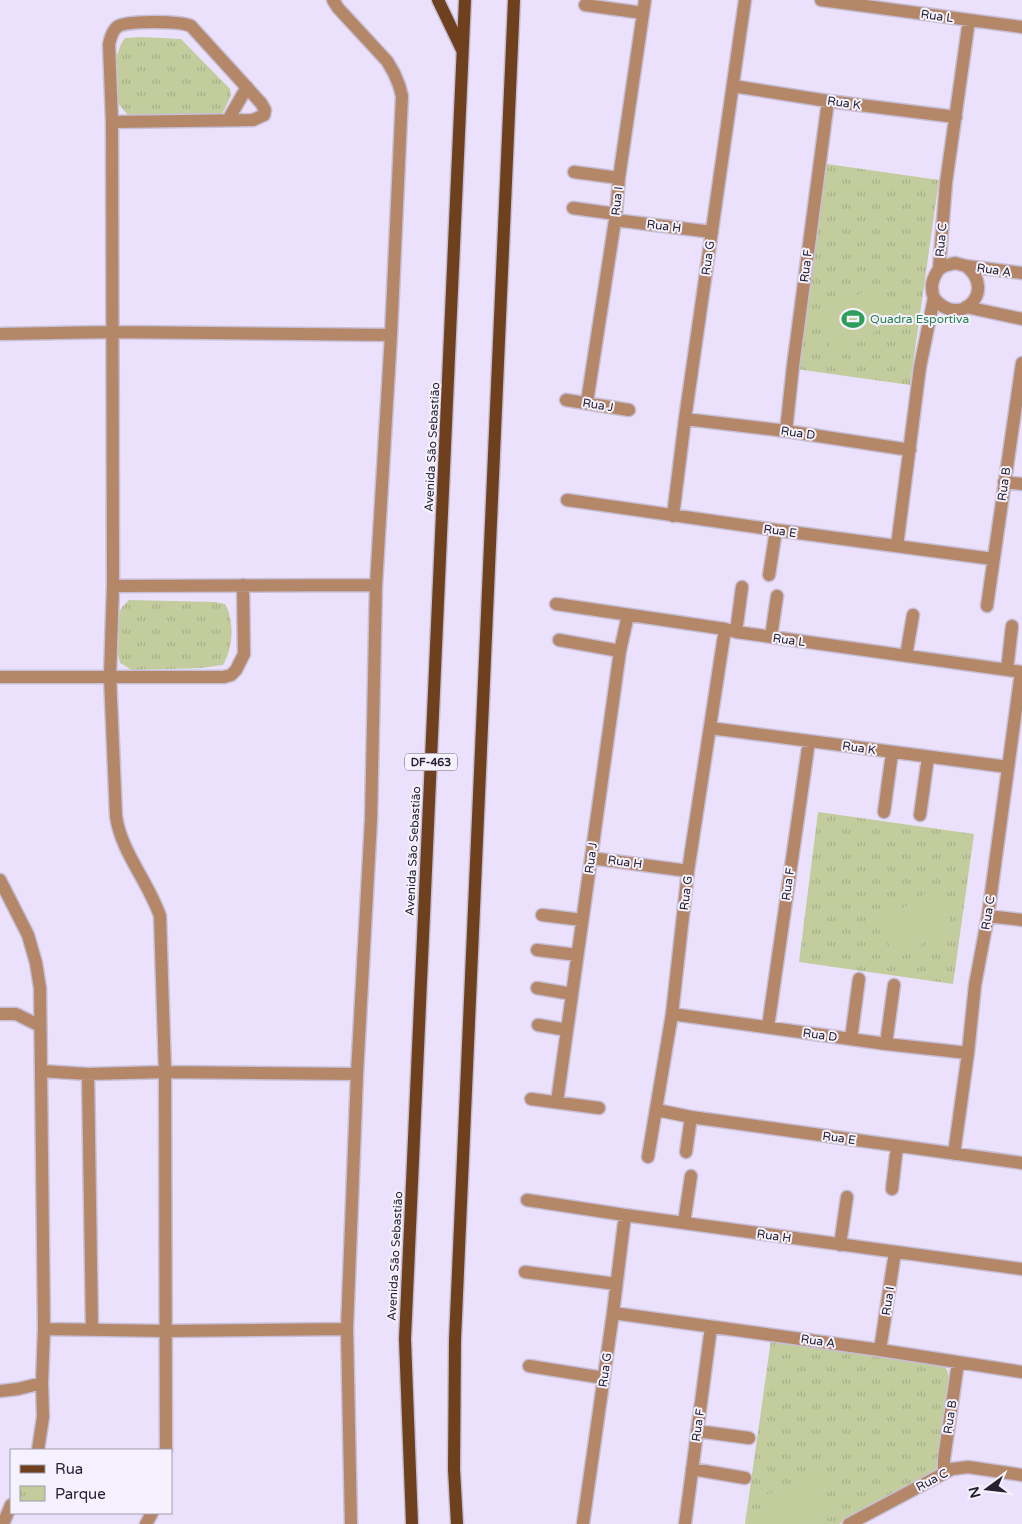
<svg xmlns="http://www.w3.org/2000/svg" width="1022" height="1524" viewBox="0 0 1022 1524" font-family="'Varela Round',sans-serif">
<defs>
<pattern id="park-tufts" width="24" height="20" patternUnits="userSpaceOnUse" patternTransform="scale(1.25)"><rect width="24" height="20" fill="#c2cc9d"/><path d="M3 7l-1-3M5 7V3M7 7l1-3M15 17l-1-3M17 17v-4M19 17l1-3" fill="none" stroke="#a7af88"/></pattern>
</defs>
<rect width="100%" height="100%" fill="#ebe1fc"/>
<path fill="url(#park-tufts)" d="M141 37 181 39 230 89 231 96 222 114 208 116H133L127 114 117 102V55L121 44 125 38Z
M827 164 939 180 910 385 796 369Z
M129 600 215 602 225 604C235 621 233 648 223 665L201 668 132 670 120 663 118 654 119 613 122 607Z
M818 812 974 834 953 984 799 962Z
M771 1340 942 1364 947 1370 949 1377 937 1468 933 1474 839 1524H745Z"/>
<path fill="#c2cc9d" d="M874 287 891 324 833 352 815 314Z
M931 890 953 925 898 959 876 925Z
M821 1477 834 1516 811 1524H768L759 1497Z"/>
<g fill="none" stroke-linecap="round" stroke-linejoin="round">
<defs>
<path id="minor" d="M333 0 338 8 387 61 394 73 399 85 402 96 391 335 376 585 371 820 357 1074 347 1329 351 1524
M821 0 1022 27
M585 5 643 13
M733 86 828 101 956 117
M228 120 247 87
M112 122 253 120 264 115 265 110 261 103 191 26C180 21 126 20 117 27 111 32 111 38 109 44L112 122 113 586 110 676 116 816C121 852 148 881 160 916L165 1072 166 1450
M574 172 619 178
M573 208 616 214
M615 220 712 232
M939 269 944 266 955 263 966 266 1022 273
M934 298C959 330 998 291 966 266
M966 307 1022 319
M0 334 112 332 391 335
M566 400 629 410
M587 402 616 214 619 178 645 0
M685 419 786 431 910 450
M786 431 793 366 828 101
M1004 482 1022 484
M567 500 776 530 993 559
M673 516 685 419 745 0
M897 546 920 367 934 298C930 287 932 279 939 269L946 183 969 20
M769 575 776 530
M113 586 376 585
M556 604 725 629 736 632 1022 672
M987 606 1022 363
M736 632 742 587
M771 637 777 596
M559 640 620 651
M906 656 913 615
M1007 670 1012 626
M0 677H224L231 675 236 670 244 654 243 585
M710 728 1008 767
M884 812 892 753
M920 815 928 757
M591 858 688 871
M0 880 28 935 36 963 40 988 44 1329 42 1383 43 1417 38 1450
M542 915 582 920
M988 916 1022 920
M537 950 577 955
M537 988 572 994
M0 1014H16L40 1026
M672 1014 886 1044 968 1053
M538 1025 567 1030
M768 1027 809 741
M851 1039 859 979
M886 1044 894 985
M41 1071 88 1074 165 1072 357 1074
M88 1074 92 1329
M531 1099 599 1108
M557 1102 620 651 628 615
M657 1110 691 1117 1022 1163
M686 1152 691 1117
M954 1154 968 1053 975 985 988 916 1021 672
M648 1157 672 1014 688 871 725 629
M892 1189 897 1146
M527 1200 625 1215 1022 1269
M684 1223 691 1176
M840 1245 847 1197
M525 1272 616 1284
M613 1313 880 1350 1022 1372
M44 1329 166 1331 347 1329
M880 1350 895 1252
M529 1366 604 1378
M0 1391 18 1389 42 1383
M697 1431 749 1438
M692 1469 745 1478
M944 1472V1459L958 1363
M3 1524 11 1505
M146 1524 152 1513
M583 1524 613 1313 625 1215
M685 1524 711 1327
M849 1524 952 1469 968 1467 1022 1475"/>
<path id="major" d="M438 0 462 50
M412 1524 405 1339 465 0
M457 1524 454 1469 455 1340 514 0"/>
</defs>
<use href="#minor" stroke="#c7bed7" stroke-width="15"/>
<use href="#major" stroke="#c7bed7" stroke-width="15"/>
<use href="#minor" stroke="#b48768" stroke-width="12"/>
<use href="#major" stroke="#6e401d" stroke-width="12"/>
</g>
<defs>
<symbol id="stadium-bare" viewBox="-9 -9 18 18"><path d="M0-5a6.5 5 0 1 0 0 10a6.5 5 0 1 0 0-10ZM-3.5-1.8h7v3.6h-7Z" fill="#2e9e5b" stroke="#f6f1ff" stroke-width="2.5" paint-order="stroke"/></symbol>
</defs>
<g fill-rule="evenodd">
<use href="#stadium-bare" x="837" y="303" width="32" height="32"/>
</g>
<g text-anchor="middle" stroke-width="4" stroke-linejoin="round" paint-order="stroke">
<rect fill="#f6f1ff" stroke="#645f6c" stroke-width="1" x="405" y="753.5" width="52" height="17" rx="4"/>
<g font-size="11" font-weight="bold" fill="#25212d">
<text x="431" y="766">DF-463</text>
</g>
<g font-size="12" fill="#25212d" stroke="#f6f1ff">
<text transform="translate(937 16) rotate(8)" y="4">Rua L</text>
<text transform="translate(844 103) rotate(8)" y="4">Rua K</text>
<text transform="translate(617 201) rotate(-84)" y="4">Rua I</text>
<text transform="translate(664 226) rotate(7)" y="4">Rua H</text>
<text transform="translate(941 240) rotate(-85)" y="4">Rua C</text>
<text transform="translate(708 258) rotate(-82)" y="4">Rua G</text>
<text transform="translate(806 266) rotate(-83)" y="4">Rua F</text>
<text transform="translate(994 270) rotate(8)" y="4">Rua A</text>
<text transform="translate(598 405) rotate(9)" y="4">Rua J</text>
<text transform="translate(798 433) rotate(8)" y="4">Rua D</text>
<text transform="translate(432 447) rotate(-87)" y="4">Avenida São Sebastião</text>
<text transform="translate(1004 484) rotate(-82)" y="4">Rua B</text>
<text transform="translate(780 531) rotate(8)" y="4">Rua E</text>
<text transform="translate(789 640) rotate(8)" y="4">Rua L</text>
<text transform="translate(859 748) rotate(8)" y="4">Rua K</text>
<text transform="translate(413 851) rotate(-87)" y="4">Avenida São Sebastião</text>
<text transform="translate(591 858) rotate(-82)" y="4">Rua J</text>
<text transform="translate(625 862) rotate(8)" y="4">Rua H</text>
<text transform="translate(788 884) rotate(-82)" y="4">Rua F</text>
<text transform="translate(686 893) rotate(-83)" y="4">Rua G</text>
<text transform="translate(988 913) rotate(-81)" y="4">Rua C</text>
<text transform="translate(820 1035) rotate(8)" y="4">Rua D</text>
<text transform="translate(839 1138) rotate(8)" y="4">Rua E</text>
<text transform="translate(774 1236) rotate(8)" y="4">Rua H</text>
<text transform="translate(395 1256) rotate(-87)" y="4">Avenida São Sebastião</text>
<text transform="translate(888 1301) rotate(-81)" y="4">Rua I</text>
<text transform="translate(818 1341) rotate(8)" y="4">Rua A</text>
<text transform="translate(605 1370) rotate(-82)" y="4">Rua G</text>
<text transform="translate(950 1417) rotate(-82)" y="4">Rua B</text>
<text transform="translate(698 1425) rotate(-82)" y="4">Rua F</text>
<text transform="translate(932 1480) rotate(-28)" y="4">Rua C</text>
</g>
<g font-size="12" fill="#27864d" stroke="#f6f1ff" text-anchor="start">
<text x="870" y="323">Quadra Esportiva</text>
</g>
</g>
<rect x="10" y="1449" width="162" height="65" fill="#f6f1ff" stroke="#a29eab"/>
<rect x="20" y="1465" width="25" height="8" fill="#6e401d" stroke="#a29eab"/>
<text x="55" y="1474" font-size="15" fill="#25212d">Rua</text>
<rect x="20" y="1486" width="25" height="15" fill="url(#park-tufts)" stroke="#a29eab"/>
<text x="55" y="1499" font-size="15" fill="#25212d">Parque</text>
<g transform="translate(987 1489) rotate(255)" stroke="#f6f1ff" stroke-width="4" paint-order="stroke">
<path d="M0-4L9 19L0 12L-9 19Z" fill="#25212d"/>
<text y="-8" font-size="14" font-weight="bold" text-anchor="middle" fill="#25212d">N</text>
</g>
</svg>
